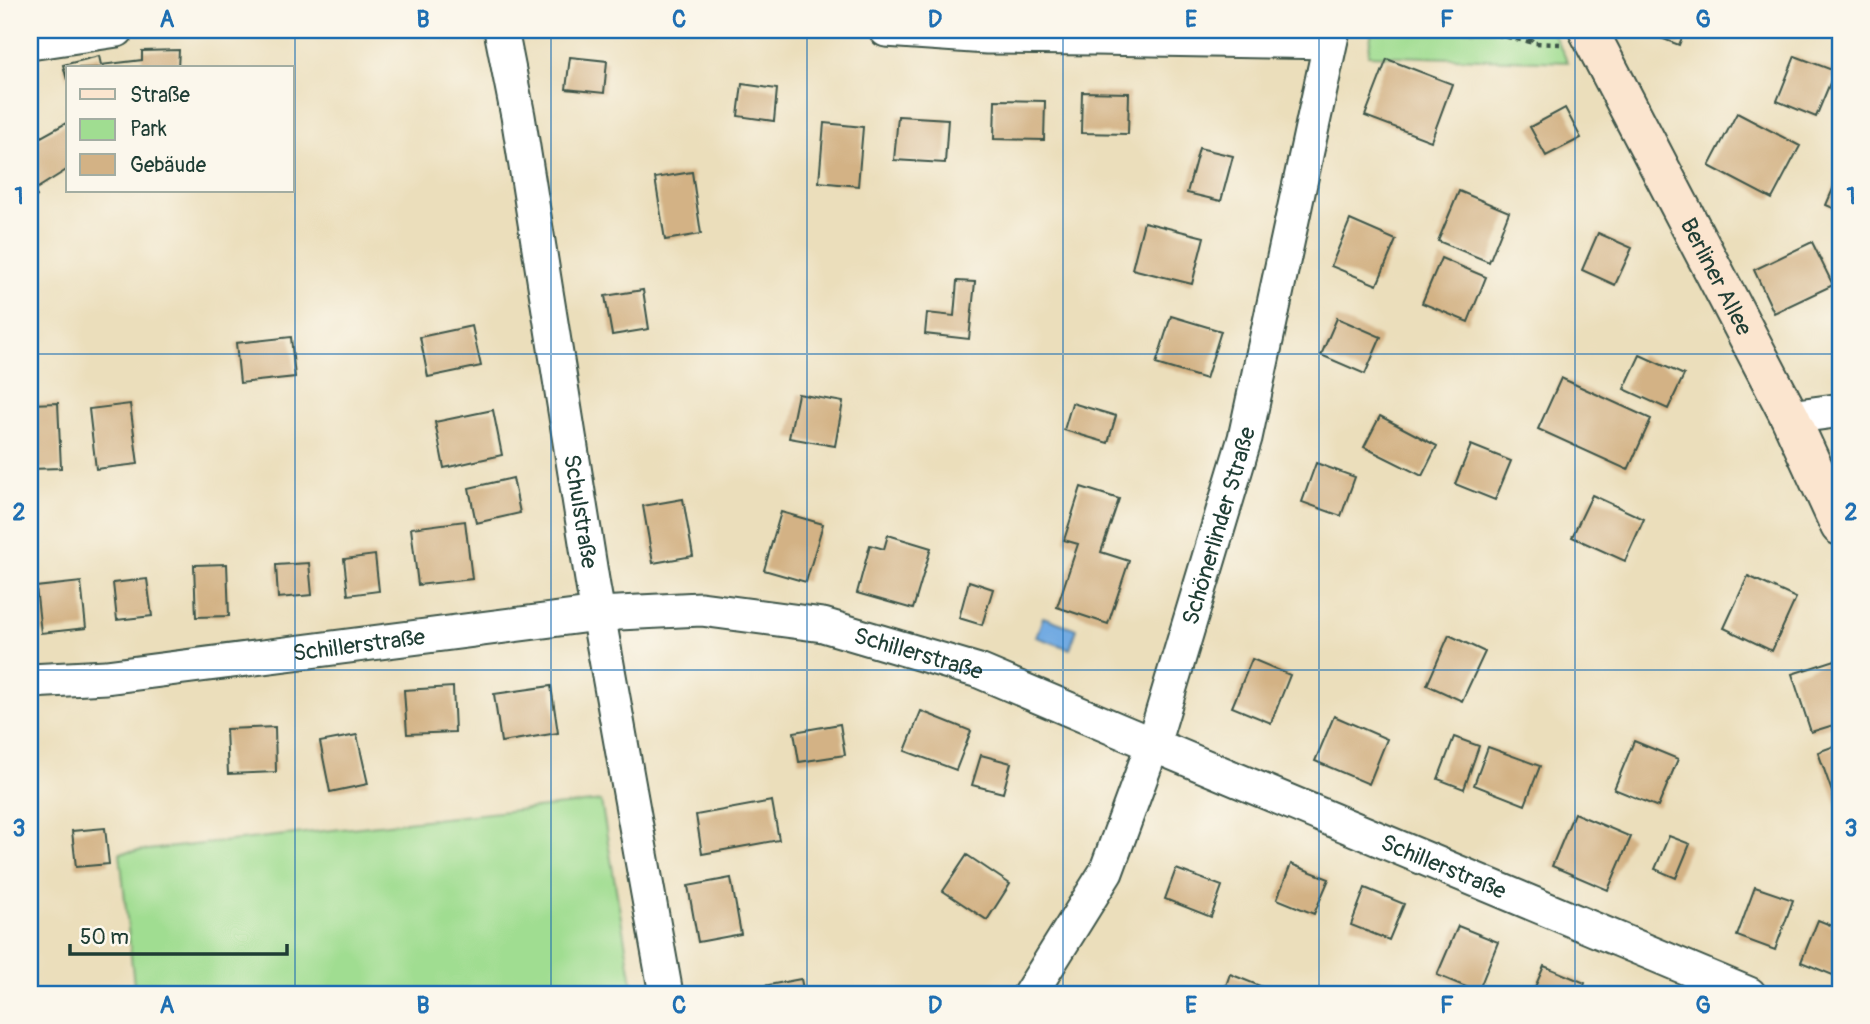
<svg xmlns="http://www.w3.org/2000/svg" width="1870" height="1024" viewBox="0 0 1870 1024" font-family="Pangolin,sans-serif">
<rect width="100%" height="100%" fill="#fbf7ec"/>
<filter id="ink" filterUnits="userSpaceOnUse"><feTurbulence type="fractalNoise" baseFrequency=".0143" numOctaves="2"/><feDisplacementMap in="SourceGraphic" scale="14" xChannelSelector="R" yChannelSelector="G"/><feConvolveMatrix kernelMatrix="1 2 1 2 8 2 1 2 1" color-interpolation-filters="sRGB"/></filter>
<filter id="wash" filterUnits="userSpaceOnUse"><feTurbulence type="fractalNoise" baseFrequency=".00686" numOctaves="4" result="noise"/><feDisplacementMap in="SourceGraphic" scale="28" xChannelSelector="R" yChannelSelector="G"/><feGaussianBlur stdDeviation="1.57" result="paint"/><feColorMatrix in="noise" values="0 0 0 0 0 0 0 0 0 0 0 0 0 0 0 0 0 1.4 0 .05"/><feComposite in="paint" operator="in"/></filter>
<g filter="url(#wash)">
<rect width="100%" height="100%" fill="#ebdebb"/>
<path fill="#a0dd91" stroke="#608d62" stroke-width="2" d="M1372 30H1551L1568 62 1368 55Z
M601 801 634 994H135L120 853Z"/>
<path fill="#73abe2" stroke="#49748b" stroke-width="2" d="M1043 617 1077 629 1070 649 1036 637Z"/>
<g id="blocks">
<path fill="#d3b285" d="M1640 30H1685L1679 45Z
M179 50 178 68H68L67 80 63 65 99 56 101 65 142 60V51Z
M1795 56 1835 71 1816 117 1777 101Z
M570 57 607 61 604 93 566 89Z
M1387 59 1452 84 1431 141 1365 116Z
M742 84 777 89 774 121 738 116Z
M1082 92 1129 93 1128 134 1081 133Z
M995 100 1045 101 1044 140 994 139Z
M1565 108 1581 138 1546 156 1530 127Z
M1737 113 1800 146 1772 199 1709 166Z
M898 116 948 119 945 163 894 160Z
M68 122V169L33 191 37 196 30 202V143Z
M824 123 863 127 858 186 819 182Z
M1199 148 1233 156 1221 201 1187 193Z
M692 172 701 234 665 240 655 178Z
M1840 173V211L1826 205Z
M1459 191 1509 212 1489 262 1438 241Z
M1350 220 1396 240 1377 285 1331 266Z
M1144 222 1204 237 1192 284 1132 269Z
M1598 233 1632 248 1615 285 1582 270Z
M1812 242 1833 285 1774 313 1754 270Z
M1441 258 1486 277 1468 322 1422 303Z
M957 281 975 282 969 339 925 334 927 313 954 316Z
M643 290 649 329 612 335 605 296Z
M1171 316 1221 331 1206 379 1156 364Z
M1337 318 1381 337 1365 374 1321 355Z
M472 326 481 366 428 377 420 337Z
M291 337 295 377 240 383 236 343Z
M1640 355 1684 375 1668 409 1624 389Z
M1561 378 1651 419 1628 470 1538 429Z
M798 394 843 402 835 446 789 438Z
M58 403 61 468 30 469V404Z
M1072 403 1116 416 1108 443 1064 430Z
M130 404 138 464 96 469 89 409Z
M493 410 502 455 444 468 435 422Z
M1380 416 1437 446 1422 476 1364 447Z
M1471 445 1511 461 1495 500 1455 484Z
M1316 463 1355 477 1341 516 1302 502Z
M513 478 520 513 476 523 469 488Z
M1081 487 1119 499 1101 552 1129 561 1108 624 1057 607 1078 544 1064 540Z
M1592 495 1644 519 1625 561 1572 537Z
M683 499 693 556 653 563 643 506Z
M781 512 823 524 806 582 764 570Z
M465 521 472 579 418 585 411 528Z
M888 535 931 548 913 609 857 593 870 545 884 549Z
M375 555 379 591 348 595 344 559Z
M309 563 312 595 278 598 276 565Z
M227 564 229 616 196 617 194 565Z
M1748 576 1796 598 1772 651 1724 628Z
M147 579 152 616 117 620 113 583Z
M969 581 993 589 982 625 959 618Z
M81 582 86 628 41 633 36 587Z
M1449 635 1485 652 1462 701 1427 685Z
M1252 659 1290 675 1271 723 1232 707Z
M1835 660 1840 677V723L1811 732 1792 674Z
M551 686 558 733 501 742 494 694Z
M453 687 455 732 407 734 404 690Z
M921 711 971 731 956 770 905 751Z
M1334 716 1387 739 1369 784 1315 761Z
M840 724 845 755 799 762 794 732Z
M275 727 276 772 228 774 226 729Z
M357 735 368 784 330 792 320 742Z
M1454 737 1479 746 1464 789 1438 779Z
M1634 741 1678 759 1658 807 1614 789Z
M1840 744V805L1837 806 1818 752Z
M1488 747 1540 766 1525 805 1474 785Z
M981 755 1011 763 1003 793 972 785Z
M772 801 779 840 702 854 696 815Z
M1574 813 1631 837 1608 890 1552 866Z
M105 828 109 864 76 867 72 831Z
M1669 836 1690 844 1676 878 1655 869Z
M967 855 1010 884 987 920 943 891Z
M1291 864 1329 879 1314 914 1277 899Z
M1176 869 1222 886 1211 917 1165 899Z
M731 878 741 934 698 942 688 886Z
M1755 887 1793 900 1775 950 1737 936Z
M1365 888 1404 904 1389 940 1351 925Z
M1818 920 1840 929V978L1801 962Z
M1458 926 1498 942 1478 992 1437 975Z
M1544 966 1585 983 1581 994H1532Z
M1230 974 1275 992 1274 994H1223Z
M801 979 804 994H743L742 990Z"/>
</g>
</g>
<g filter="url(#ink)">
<use href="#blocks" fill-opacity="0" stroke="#3e5548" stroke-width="2"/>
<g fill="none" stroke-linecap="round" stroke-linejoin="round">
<defs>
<g id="street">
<path id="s1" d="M501 30 518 116 593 586 666 994"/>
<path d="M886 30 987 37 1095 38 1330 42"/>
<path d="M30 43 117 30"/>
<path d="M1790 417 1835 411 1840 413"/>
<path id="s2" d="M30 681 106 677 598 614 701 609 823 625 979 671 1125 733 1749 994"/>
<path id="s3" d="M1030 994 1106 872 1153 744 1245 438 1333 30"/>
</g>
<g id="secondary">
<path id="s4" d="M1588 30 1790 417 1840 526"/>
</g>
</defs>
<use href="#street" stroke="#3e5548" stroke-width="37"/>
<use href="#secondary" stroke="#3e5548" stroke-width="42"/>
<path stroke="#3e5548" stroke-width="4.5" stroke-dasharray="5 5" stroke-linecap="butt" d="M1477 30 1534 43 1560 44
M1522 30 1534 42"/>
<use href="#street" stroke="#fff" stroke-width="33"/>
<use href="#secondary" stroke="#fbe5cf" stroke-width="38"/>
</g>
</g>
<path fill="none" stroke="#1f6fb2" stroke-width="2" stroke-opacity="0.55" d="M295 30V994M551 30V994M807 30V994M1063 30V994M1319 30V994M1575 30V994M30 354H1840M30 670H1840"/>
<g text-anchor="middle" stroke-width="6" stroke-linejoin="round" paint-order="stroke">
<g font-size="23" fill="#1f3d34" stroke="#fbf7ec">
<text dy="8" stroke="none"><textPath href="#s4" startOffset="278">Berliner Allee</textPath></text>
<text dy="8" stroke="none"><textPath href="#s1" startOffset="488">Schulstraße</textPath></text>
<text dy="8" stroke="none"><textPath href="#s3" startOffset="508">Schönerlinder Straße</textPath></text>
<text dy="8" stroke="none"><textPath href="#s2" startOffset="331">Schillerstraße</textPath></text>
<text dy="8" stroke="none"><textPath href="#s2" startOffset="898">Schillerstraße</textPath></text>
<text dy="8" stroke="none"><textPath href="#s2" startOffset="1465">Schillerstraße</textPath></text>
</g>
</g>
<rect width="1870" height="1024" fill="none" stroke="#fbf7ec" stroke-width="77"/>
<rect x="66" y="66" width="228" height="126" fill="#fbf7ec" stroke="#a3ada2" stroke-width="2"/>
<rect x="80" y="89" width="35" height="10" fill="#fbe5cf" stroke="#a3ada2" stroke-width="2"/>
<text x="130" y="102" font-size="21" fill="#1f3d34">Straße</text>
<rect x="80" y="119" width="35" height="21" fill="#a0dd91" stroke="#a3ada2" stroke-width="2"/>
<text x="130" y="136" font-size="21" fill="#1f3d34">Park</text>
<rect x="80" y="154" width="35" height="21" fill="#d3b285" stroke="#a3ada2" stroke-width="2"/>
<text x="130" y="172" font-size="21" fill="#1f3d34">Gebäude</text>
<path d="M70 944v10h217v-10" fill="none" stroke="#1f3d34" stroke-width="3.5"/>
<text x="80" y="944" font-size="21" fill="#1f3d34" stroke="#fbf7ec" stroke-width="5" paint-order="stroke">50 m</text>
<rect x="38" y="38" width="1794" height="948" fill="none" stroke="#1f6fb2" stroke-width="2.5"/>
<g font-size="23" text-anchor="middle" font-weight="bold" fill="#1f6fb2">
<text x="167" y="27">A</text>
<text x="423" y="27">B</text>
<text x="679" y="27">C</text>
<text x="935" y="27">D</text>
<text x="1191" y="27">E</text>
<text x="1447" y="27">F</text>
<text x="1703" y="27">G</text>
<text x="19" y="204">1</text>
<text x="1851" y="204">1</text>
<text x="19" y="520">2</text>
<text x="1851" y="520">2</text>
<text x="19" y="836">3</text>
<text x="1851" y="836">3</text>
<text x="167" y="1013">A</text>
<text x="423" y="1013">B</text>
<text x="679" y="1013">C</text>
<text x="935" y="1013">D</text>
<text x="1191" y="1013">E</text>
<text x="1447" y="1013">F</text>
<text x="1703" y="1013">G</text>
</g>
</svg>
